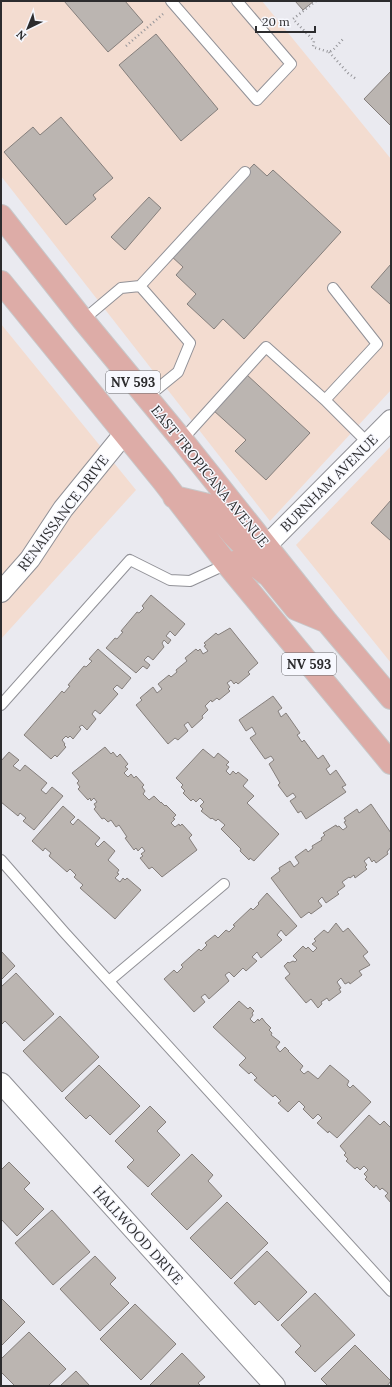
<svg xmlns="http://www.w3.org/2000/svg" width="392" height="1387" viewBox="0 0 392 1387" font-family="Lora,serif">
<rect width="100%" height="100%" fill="#eaeaf0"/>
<path fill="#f3dcd0" d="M1 1H262L391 159V390L270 521 1 176Z
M1 324 136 490 1 639Z
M391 446V663L296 545Z"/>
<path fill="#bbb5b1" stroke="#857f7c" d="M64 1H125L143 22 108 52Z
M295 1H314L303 10Z
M156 34 218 109 181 141 119 65Z
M391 71V126L364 99Z
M61 117 113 178 93 195 96 199 66 225 4 152 33 127 40 135Z
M254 164 267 176 273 170 341 232 244 339 223 319 214 329 187 304 196 294 176 275 183 267 170 255Z
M149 197 161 208 125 250 111 237Z
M391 264V303L390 304 371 287Z
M246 374 310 433 266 480 235 451 246 440 213 410Z
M391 500V541L371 523Z
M151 595 185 624 175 636 170 631 166 636 171 640 168 644 164 640 162 643 164 647 153 660 148 656 144 660 150 665 147 669 143 666 136 673 106 648 115 638 117 639 123 632 121 631 137 612 139 613 144 608 142 606Z
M230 628 258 663 248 672 250 674 238 684 236 682 234 684 231 680 227 683 230 687 228 689 230 691 219 700 217 698 212 702 211 700 205 706 208 710 202 716 203 718 192 728 188 722 184 725 188 731 178 740 175 738 168 744 136 705 142 700 140 698 153 687 157 693 162 689 158 684 169 675 171 677 177 672 176 670 187 661 185 658 196 649 198 651 200 649 203 654 208 651 204 646 206 645 204 643 216 633 218 635Z
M98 649 131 678 122 689 117 685 113 689 118 694 100 714 95 710 92 714 96 719 87 730 82 725 79 727 81 729 73 739 70 736 68 738 66 736 62 740 65 744 64 745 66 747 57 757 55 755 51 759 24 735 62 691 64 693 70 686 68 685 84 666 86 667 92 661 89 659Z
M273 696 282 708 278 711 281 717 286 713 300 733 297 735 302 742 304 740 318 759 323 755 330 766 326 769 330 775 336 770 346 785 342 787 346 792 306 819 301 811 298 813 290 801 296 797 293 793 287 797 278 785 280 783 269 764 274 760 271 756 265 759 250 738 256 734 252 727 246 731 239 720Z
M105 747 111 754 113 752 117 757 120 754 128 764 125 767 128 769 124 773 128 777 131 774 134 778 136 776 144 785 142 787 145 791 143 794 149 800 154 796 161 803V802L165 806 166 805 176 815 173 818 175 819 171 823 175 827 179 824 180 826 182 824 192 835 189 838 197 850 162 877 152 867 149 869 140 858 143 856 141 854 145 851 142 847 138 851 136 848 134 850 125 838 127 837 119 825 116 827 111 820 108 822 104 818 102 819 94 809 96 807 94 804 97 802 94 798 91 801 90 798 88 800 78 789 80 787 77 783 79 781 72 773Z
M203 749 214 758 218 753 229 762 226 765 229 767 226 771 230 775 233 771 236 774 238 772 248 780 243 786 254 796 247 803 279 834 254 861 250 858 249 860 240 851 241 849 221 829 225 825 218 819 216 821 212 818 211 819 201 811 203 809 200 806 204 802 200 798 196 802 193 799 191 801 183 793 185 791 181 787 183 785 176 778Z
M9 752 19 760 13 766 20 771 25 765 47 783 41 790 46 794 52 787 63 796 34 830 23 821 26 818 20 813 18 816 1 802V761Z
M371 804 391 833V847L387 852 388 854 376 863 374 860 372 862 369 857 364 861 367 865 365 867 367 869 355 878 354 875 350 878 349 877 342 882 345 886 337 892 339 894 326 903 322 897 318 901 322 906 311 914 309 912 301 918 271 878 280 871 279 868 290 861 294 867 299 863 295 857 306 849 308 852 313 848 312 846 322 840 321 838 325 835 323 833 336 825 337 827 339 826 343 830 347 827 344 822 346 821 344 818 357 809 359 813Z
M63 806 75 817 70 822 73 825 78 819 100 838 95 844 98 847 104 841 115 851 108 860 119 870 117 873 119 874 115 878 120 882 123 878 125 880 127 878 141 890 115 919 80 888 83 885 74 877 76 875 70 869 67 872 49 856 51 853 45 848 43 851 32 841Z
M267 893 297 926 286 936 281 930 277 935 282 940 261 958 257 952 252 957 257 961 246 971 243 968 234 977 229 972 225 975 229 981 209 999 205 994 201 997 205 1002 194 1012 164 979 174 970 177 973 183 967 181 965 199 949 201 951 207 945 205 943 215 935 218 938 226 930 229 932 235 926 233 925 251 908 253 910 259 904 258 903Z
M336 923 343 932 348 928 368 952 363 956 370 965 359 971 362 975 350 984 349 982 345 984 341 978 337 982 341 988 339 989 341 992 329 1001 327 998 321 1002 322 1004 318 1008 311 999 306 1003 285 978 290 974 284 966 288 962 289 963 293 961 295 962 297 960 293 956 303 946 306 949 308 947 313 952 317 948 312 944 316 941 314 939 324 930 328 933Z
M1 951 15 966 1 980Z
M16 973 54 1014 24 1041 5 1021 1 1025V987Z
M239 1001 248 1009 250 1007 254 1011 252 1013 253 1015 250 1019 254 1023 258 1019 259 1021 262 1018 265 1022 271 1028 269 1030 272 1033 271 1035 280 1042 276 1047 280 1052 285 1047 289 1051H288L303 1066 300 1070 304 1074 308 1071 318 1079 330 1065 349 1081 347 1085 350 1088 353 1085 371 1102 337 1138 329 1131 328 1133 317 1123 322 1118 318 1114 313 1119 303 1109 305 1107 299 1101 288 1112 278 1103 281 1101 275 1095 273 1097 254 1080 257 1078 251 1072 249 1074 239 1065 246 1058 213 1027Z
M60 1016 99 1057 62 1092 23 1051Z
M99 1065 140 1106 110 1135 90 1115 86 1119 65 1098Z
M150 1106 166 1122 157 1131 180 1155 148 1187 127 1167 134 1160 115 1141Z
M369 1115 380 1125 384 1121 391 1128V1203L385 1196 388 1193 382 1188 380 1190 376 1185 374 1188 365 1179 367 1177 364 1174 368 1170 364 1166 360 1170 357 1167 355 1169 346 1161 348 1159 344 1155 346 1153 340 1146Z
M192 1154 213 1175 208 1181 222 1196 187 1230 151 1194Z
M9 1162 30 1183 24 1189 44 1209 17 1236 1 1219V1170Z
M227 1202 268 1243 231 1279 190 1238Z
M52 1210 90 1252 53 1285 15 1243Z
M267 1251 307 1292 278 1321 259 1301 255 1305 234 1283Z
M95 1256 116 1278 110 1284 129 1303 100 1331 60 1289Z
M315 1293 355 1335 315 1372 295 1352 301 1346 281 1325Z
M1 1298 25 1322 1 1346Z
M135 1304 176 1344 141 1380 100 1339Z
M29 1332 66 1369 48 1386H15L1 1372V1359Z
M355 1345 391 1381 387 1386H328L321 1379Z
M182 1353 205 1377 198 1383 201 1386H149Z
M76 1371 90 1386H60Z"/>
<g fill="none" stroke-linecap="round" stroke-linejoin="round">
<defs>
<path id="service" d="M171 1 257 100 291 64 237 1
M140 286 245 172
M83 320 121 288 140 286 190 343 178 372 146 398
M325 400 377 344 333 288
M182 440 266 347 325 400 368 443
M1 705 130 560 170 580 190 581 227 564
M1 860 64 932 391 1291
M109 981 224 884"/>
<path id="minor" d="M266 546 391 420
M1 592 30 559 63 509 124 434
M1 1083 275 1386"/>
<path id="primary" d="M1 216 83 320 182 440 327 622 391 698
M1 282 163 481 227 564 391 763
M174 497 208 505 233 535 246 548 258 550 266 546
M227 564 238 561 253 564 269 576 296 609 325 621"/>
</defs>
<use href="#service" stroke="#919197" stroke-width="12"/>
<use href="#minor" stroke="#919197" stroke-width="22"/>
<use href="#primary" stroke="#c8c8c9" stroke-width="24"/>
<path stroke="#949498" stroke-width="2.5" stroke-dasharray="1 3" stroke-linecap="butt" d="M316 1 293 19 314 41 313 47 329 52 333 50 343 39
M126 46 163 14
M329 52 348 73 356 79"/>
<use href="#service" stroke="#fff" stroke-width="10"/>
<use href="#minor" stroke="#fff" stroke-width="20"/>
<use href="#primary" stroke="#ddaca7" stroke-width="22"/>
</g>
<g text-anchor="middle" stroke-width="3" stroke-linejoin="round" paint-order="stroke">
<g fill="#f7f8fe" stroke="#69696c" stroke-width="1">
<rect x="106" y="371" width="54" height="22" rx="3"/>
<rect x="282" y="653" width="54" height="22" rx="3"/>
</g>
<g font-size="13" font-weight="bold" fill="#2c2c2e">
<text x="133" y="387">NV 593</text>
<text x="309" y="669">NV 593</text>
</g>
<g font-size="14" fill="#2c2c2e" stroke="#f7f8fe">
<text transform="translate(210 476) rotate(51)" y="5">EAST TROPICANA AVENUE</text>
<text transform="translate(329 483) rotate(-45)" y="5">BURNHAM AVENUE</text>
<text transform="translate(63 513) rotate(-53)" y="5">RENAISSANCE DRIVE</text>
<text transform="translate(138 1235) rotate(48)" y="5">HALLWOOD DRIVE</text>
</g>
</g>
<rect width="392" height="1387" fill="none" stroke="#2c2c2e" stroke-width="4"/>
<g transform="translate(28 28) rotate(223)" stroke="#f7f8fe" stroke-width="3" paint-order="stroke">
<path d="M0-3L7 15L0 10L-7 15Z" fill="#2c2c2e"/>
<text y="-6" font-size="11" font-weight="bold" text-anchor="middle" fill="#2c2c2e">N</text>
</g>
<path d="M256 26v6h59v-6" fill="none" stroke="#2c2c2e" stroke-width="2"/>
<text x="262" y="26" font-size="12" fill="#2c2c2e" stroke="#f7f8fe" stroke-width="3" paint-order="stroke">20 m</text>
</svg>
